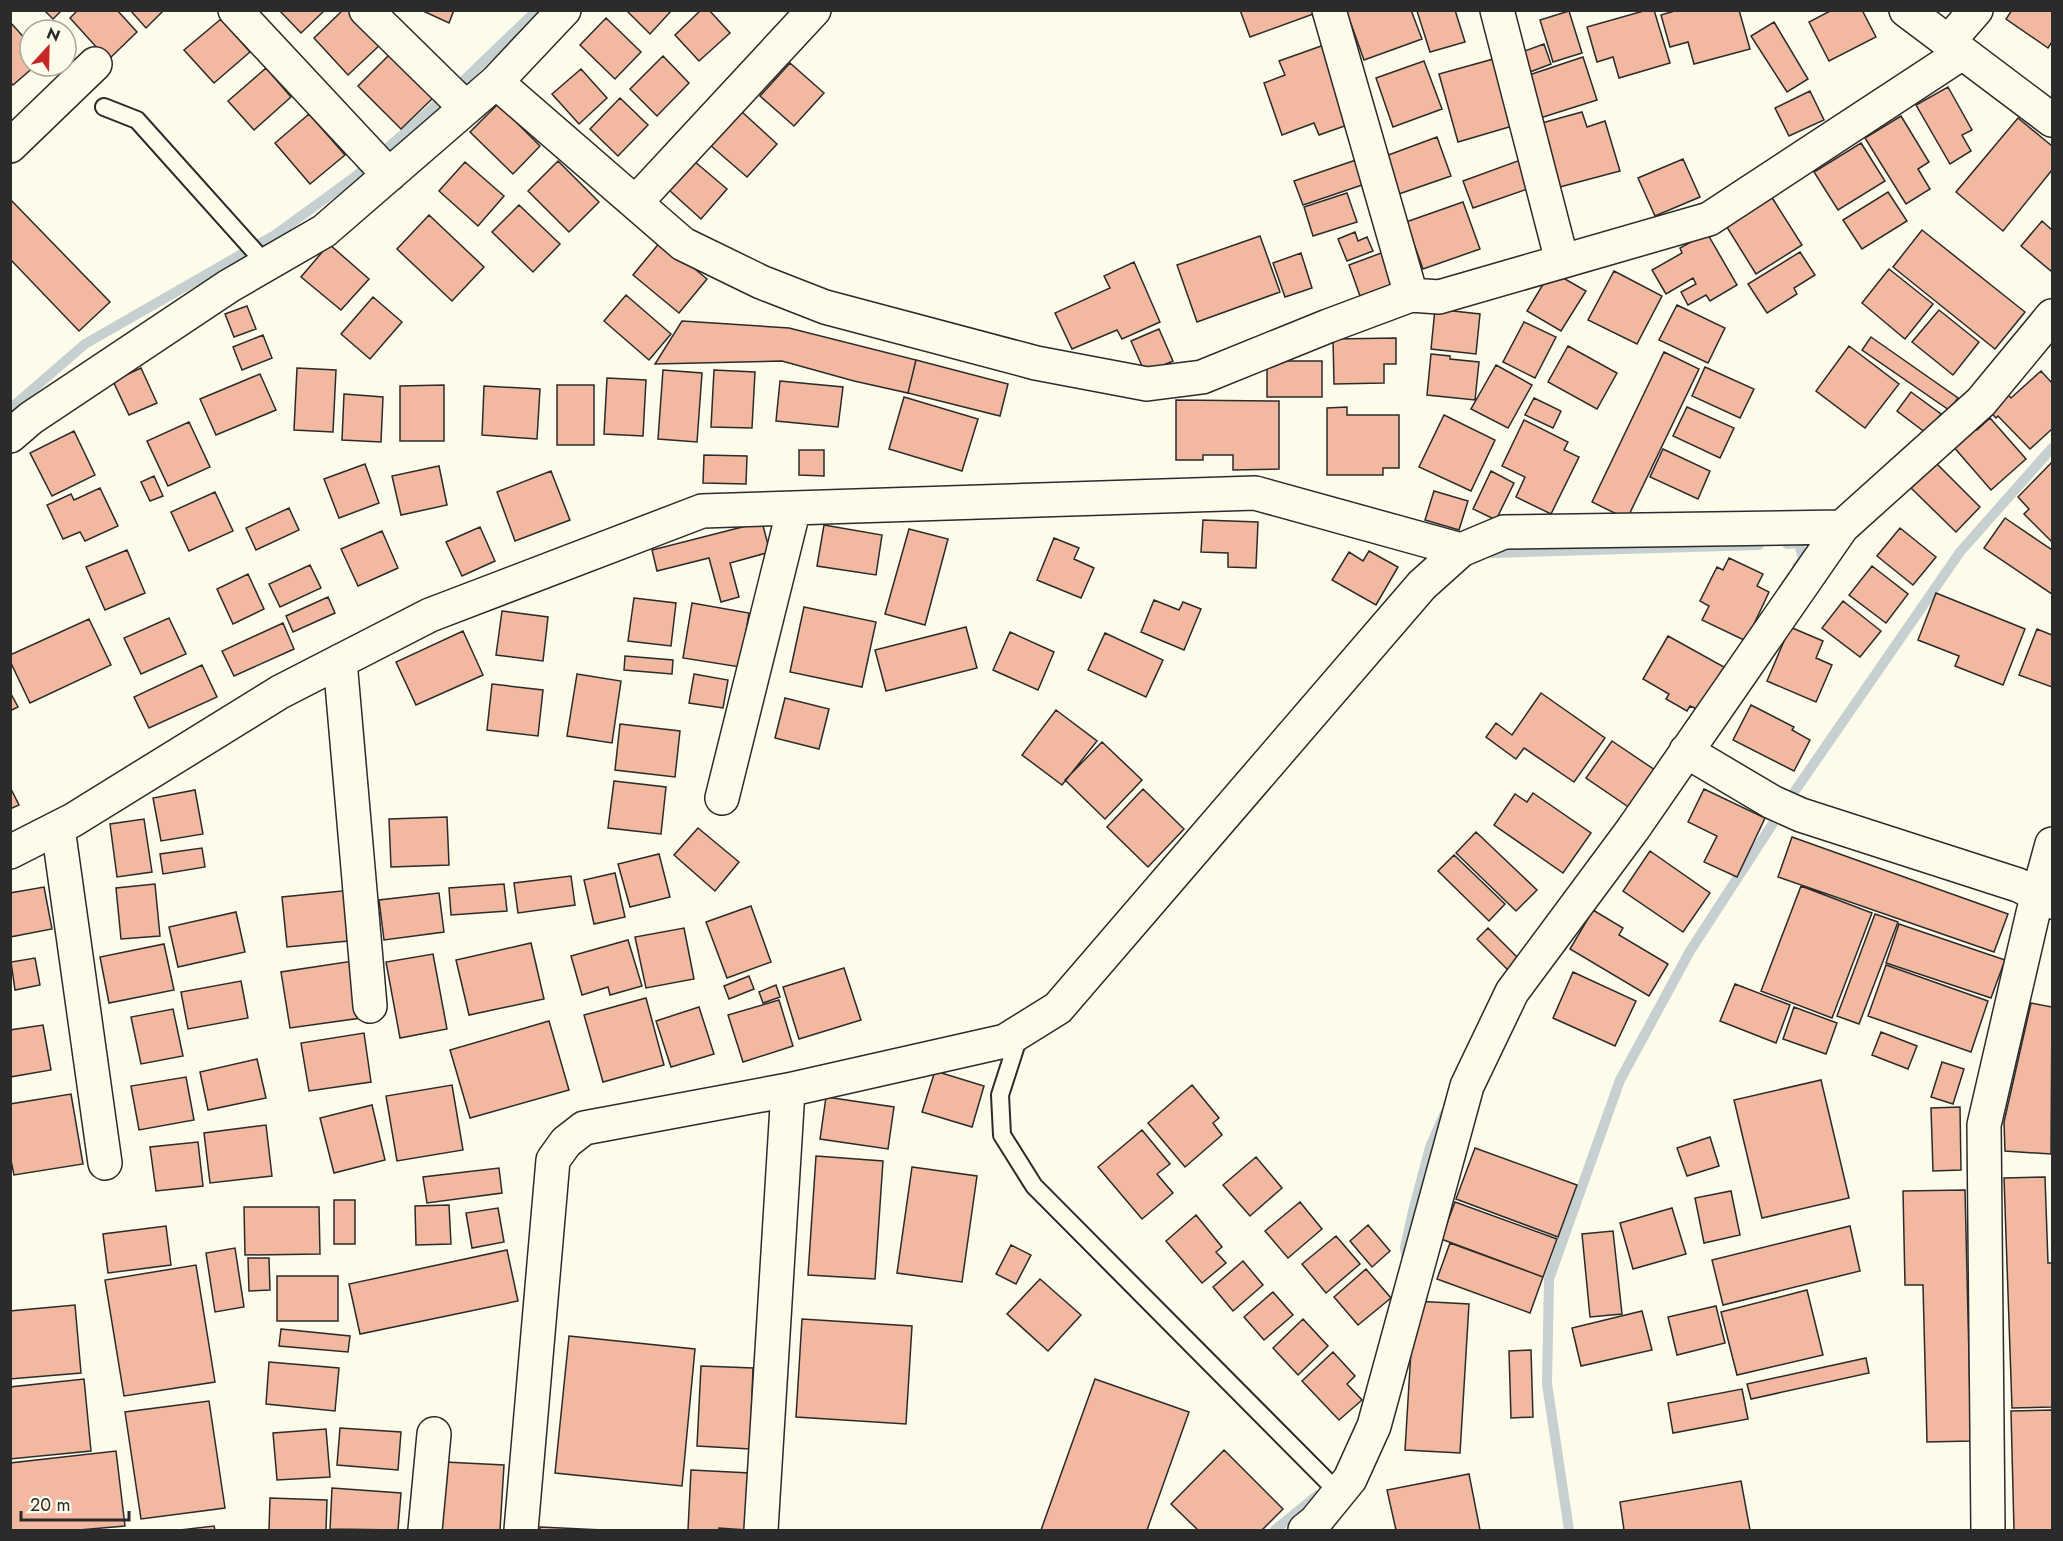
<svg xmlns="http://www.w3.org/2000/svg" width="2063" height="1541" viewBox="0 0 2063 1541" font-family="Jost,sans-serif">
<rect width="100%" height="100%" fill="#fdfbea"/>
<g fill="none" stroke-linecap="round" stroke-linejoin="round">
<path stroke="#c7d0d0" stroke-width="10" d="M463 81 537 10
M10 409 85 344 275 235 356 176 436 105
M1787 544 1799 543 1803 559 1797 567
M1493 553 1759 545
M1407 1261 1405 1247 1413 1211 1430 1147 1444 1115
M1275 1530 1318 1495
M1569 1530 1547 1384 1549 1279 1620 1080 1690 951 1779 814 1960 552 2052 448"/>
</g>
<path fill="#f2b8a0" stroke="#2b2b2b" stroke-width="1.5" d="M44 10H62L53 19Z
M78 10H117L137 32 108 60 70 18Z
M130 10H164L146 28Z
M279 10H325L301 33Z
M343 10H351L382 43 348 75 314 38Z
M421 10H454L449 23Z
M626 10H672L650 34Z
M701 10H709L730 33 699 61 675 35Z
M1240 10H1315L1316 13 1250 37Z
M1346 10H1411L1422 39 1364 60Z
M1455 10 1465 42 1430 52 1417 11Z
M1647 10H1654L1670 63 1619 78 1613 57 1597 62 1587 27Z
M1678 10H1739L1750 49 1694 64 1688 42 1670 47 1661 15Z
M1832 10H1862L1876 37 1829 61 1809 22Z
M2012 10H2052V42L2048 48 2006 19Z
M1569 11 1582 53 1553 62 1540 20Z
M606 18 641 52 615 79 580 45Z
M221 19 250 52 214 83 184 50Z
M10 22 30 44V66H35L13 85 10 82Z
M1774 22 1808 79 1787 92 1751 36Z
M1544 44 1551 64 1530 72 1522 52Z
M1324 45 1353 123 1319 135 1314 123 1282 135 1264 83 1285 75 1279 61Z
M391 53 434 97 401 129 358 86Z
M663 56 689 83 657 116 630 89Z
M1583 57 1597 100 1540 118 1526 76Z
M1497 58 1516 125 1458 142 1439 74Z
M1424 61 1442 109 1393 127 1376 78Z
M790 63 824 93 794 126 760 96Z
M266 68 291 97 254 130 228 101Z
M581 69 607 98 579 124 552 94Z
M1948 87 1972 130 1962 135 1971 151 1950 164 1916 105Z
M1810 91 1824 120 1789 136 1775 108Z
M620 98 648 125 618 156 590 129Z
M498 104 540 146 513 174 470 132Z
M741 111 777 144 747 177 710 145Z
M1582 112 1587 127 1605 121 1620 171 1556 188 1538 124Z
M309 114 345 155 310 184 275 143Z
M1901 116 1929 162 1918 169 1930 189 1906 204 1865 138Z
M2018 118 2052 146V170L2003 231 1956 192Z
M1437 137 1451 176 1396 195 1383 157Z
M1861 143 1885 181 1838 210 1814 172Z
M1526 158 1536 186 1473 208 1463 181Z
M1683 159 1700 197 1655 216 1638 178Z
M1356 160 1365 184 1303 205 1294 181Z
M558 161 599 202 569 232 528 191Z
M694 161 727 189 701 219 669 190Z
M465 162 504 196 478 226 439 191Z
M1888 192 1907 221 1862 249 1843 220Z
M1347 193 1357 222 1313 236 1304 207Z
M1771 196 1802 245 1756 274 1725 224Z
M10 199 110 302 79 331 10 259Z
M1463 202 1480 249 1423 269 1406 222Z
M519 205 560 244 533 272 492 232Z
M429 215 484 267 452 301 397 249Z
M2042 221 2052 230V269L2051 271 2021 246Z
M1922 230 2025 312 1995 349 1893 267Z
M1355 232 1358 241 1367 237 1373 251 1347 261 1338 239Z
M1707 233 1737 285 1710 301 1706 295 1688 305 1681 292 1696 284 1693 278 1666 294 1652 270 1682 253 1680 248Z
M1260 236 1280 292 1197 322 1177 265Z
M661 241 707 279 679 313 633 275Z
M329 244 369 279 341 310 301 277Z
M1384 252 1396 283 1360 296 1349 265Z
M1800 252 1815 275 1794 288 1797 294 1767 313 1748 284Z
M1301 253 1312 288 1285 297 1273 263Z
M1134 262 1160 322 1122 339 1117 330 1072 349 1055 313 1110 288 1104 276Z
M1889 269 1933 304 1905 339 1862 303Z
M1551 271 1586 291 1561 331 1527 311Z
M1614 271 1662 296 1637 344 1588 320Z
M626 295 671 334 649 360 604 321Z
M373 297 402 322 370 359 341 334Z
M1677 305 1725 328 1708 363 1659 340Z
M247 306 256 329 234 337 225 314Z
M1435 309 1480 314 1476 354 1431 349Z
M1939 310 1979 342 1953 375 1912 342Z
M682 321 789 328 916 360 908 393 854 381 782 361 655 364Z
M1524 322 1556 337 1535 378 1503 362Z
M1159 329 1173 361 1145 373 1131 341Z
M263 335 272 358 242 370 233 347Z
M1871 337 1958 398 1949 410 1862 350Z
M1396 338V364H1384V383L1334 384 1333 339Z
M1568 346 1617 373 1597 409 1548 382Z
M1849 346 1899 384 1865 428 1816 391Z
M1664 352 1699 369 1627 519 1592 502Z
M1431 354 1450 356V359L1479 362 1475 400 1427 395Z
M916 360 1008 384 1000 416 908 393Z
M1267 361H1322V397H1267Z
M1496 365 1532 385 1508 428 1471 409Z
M1705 367 1754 389 1740 418 1692 396Z
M141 368 157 403 129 415 113 381Z
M297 368 336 370 333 432 294 430Z
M663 370 702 373 697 442 658 439Z
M714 370 755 372 752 428 711 427Z
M2041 371 2052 383V429L2030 449 1998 416 1996 418 1983 404 2001 387 2011 398Z
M260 374 276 410 216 435 200 399Z
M607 378 646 380 643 436 604 434Z
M780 381 843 387 838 427 776 421Z
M444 385V441H400V386Z
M557 385H594V445H557Z
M484 386 540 389 537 439 482 435Z
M1911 392 1941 414 1926 433 1897 411Z
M344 394 383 397 381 442 342 440Z
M904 397 978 419 962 471 889 449Z
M1534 398 1561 411 1553 428 1525 415Z
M1176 400 1279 401V469L1233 470V455H1203V460H1176Z
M1347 407V415H1399V468H1383V475H1327V408Z
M1687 407 1734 428 1720 458 1673 436Z
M1444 415 1495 440 1471 491 1419 467Z
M1990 418 2026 459 1991 490 1952 445 1973 426 1977 430Z
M1524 420 1568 442 1564 450 1579 457 1551 514 1516 497 1525 477 1502 466Z
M189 422 210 467 168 486 147 441Z
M74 431 95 475 52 496 30 453Z
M1663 449 1710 471 1698 499 1650 477Z
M799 450H824V476L799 475Z
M704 455 747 456 746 484 703 483Z
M2052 462V542L2024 514 2029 509 2018 497Z
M1936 463 1980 507 1956 532 1911 488Z
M365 464 379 503 339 518 324 479Z
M439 466 447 505 401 515 392 476Z
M551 471 570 520 515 541 497 492Z
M1491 471 1514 483 1496 520 1473 509Z
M154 476 163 496 150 501 141 482Z
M100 488 118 526 85 541 80 532 63 539 47 505 71 494 74 500Z
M1434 491 1468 501 1459 530 1425 520Z
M215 492 233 531 189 551 171 512Z
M289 508 299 530 256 550 246 528Z
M2005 518 2052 550V594L1984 548Z
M1203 520 1258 522 1256 568 1228 567V553L1201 552Z
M762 522 770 552 730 563 739 597 721 602 709 558 657 571 652 550Z
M824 525 882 535 876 575 817 566Z
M480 527 495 561 462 576 446 542Z
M1900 528 1936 557 1913 585 1877 556Z
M909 529 948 539 925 625 885 614Z
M382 531 398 568 358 586 341 549Z
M1054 538 1079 548 1074 559 1094 568 1081 598 1037 580Z
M127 550 145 593 105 610 86 567Z
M1369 551 1398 567 1376 605 1332 580 1349 552 1363 561Z
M1729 558 1763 574 1757 586 1769 592 1746 641 1702 620 1709 606 1700 601 1717 567 1723 570Z
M310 565 321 588 280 607 269 584Z
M1872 566 1908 594 1886 623 1849 595Z
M248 574 264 609 233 624 217 589Z
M1936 593 2025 629 2003 685 1955 666 1959 656 1918 640Z
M328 597 335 613 293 632 286 616Z
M634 598 676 603 671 646 628 641Z
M1154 600 1179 610 1183 602 1201 609 1184 650 1141 632Z
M1843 601 1881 631 1860 657 1822 628Z
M692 603 749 613 740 667 683 658Z
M804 607 876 622 862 687 790 672Z
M502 611 548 617 543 661 496 655Z
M169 618 186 654 141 674 124 638Z
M89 619 111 665 30 703 10 661V655Z
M283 623 294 649 234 676 222 651Z
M966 627 977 668 886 691 875 650Z
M1790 627 1823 641 1816 658 1832 665 1816 702 1767 681Z
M2037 629 2052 635V687L2019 675Z
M463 631 483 675 416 705 396 662Z
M1010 632 1054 652 1038 690 993 670Z
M1105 633 1163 660 1146 697 1088 670Z
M1668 636 1724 667 1699 710 1690 706 1687 711 1666 699 1669 694 1643 679Z
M625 656 673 660 672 674 624 670Z
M202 665 217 697 149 728 134 697Z
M577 674 621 681 612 743 567 736Z
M694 674 728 680 723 708 689 703Z
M492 684 543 690 538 736 487 730Z
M10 692 18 707 10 711Z
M1541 693 1605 738 1574 782 1524 748 1516 759 1486 737 1496 723 1512 735Z
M785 698 829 709 819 749 775 738Z
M1751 705 1794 727 1792 730 1810 740 1794 771 1733 740Z
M1056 710 1097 741 1062 785 1022 755Z
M620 724 680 731 675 777 615 770Z
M1612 741 1655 770 1630 808 1586 778Z
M1102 742 1142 780 1105 819 1065 780Z
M614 781 666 787 661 834 608 828Z
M10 787 19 805 10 809Z
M1143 789 1184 829 1148 867 1107 827Z
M1704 789 1765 818 1737 877 1704 862 1717 836 1688 822Z
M195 790 203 834 161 841 153 798Z
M1533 793 1591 833 1563 873 1494 825 1515 794 1527 802Z
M447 817 449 865 391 867 389 819Z
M144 819 152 872 117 877 110 824Z
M698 828 739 862 715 891 674 855Z
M1476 832 1537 890 1516 911 1456 853Z
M1792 837 2008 914 1994 952 1778 877Z
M202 848 205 867 163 874 160 854Z
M1650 851 1710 893 1683 932 1623 891Z
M659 854 670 897 630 907 618 864Z
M1454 855 1505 904 1489 921 1438 871Z
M615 873 625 917 594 924 584 880Z
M571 876 575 905 518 913 514 883Z
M155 884 160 936 121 939 116 888Z
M504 884 507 911 451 915 449 888Z
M1801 886 1872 913 1832 1018 1761 991Z
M44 887 52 929 10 937V893Z
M352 890 358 940 287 947 282 897Z
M439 893 444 932 384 940 379 900Z
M751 906 771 962 727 978 706 922Z
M1593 910 1623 928 1619 935 1668 964 1649 996 1570 949Z
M236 912 245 952 178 967 169 927Z
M1875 914 1898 922 1859 1024 1837 1016Z
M1899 924 2005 960 1991 998 1886 963Z
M684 928 694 979 646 988 635 937Z
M1488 928 1520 960 1509 971 1477 939Z
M628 940 642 986 610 995 608 987 582 995 571 956Z
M531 943 544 999 469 1015 456 960Z
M164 944 174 990 109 1003 100 957Z
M433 954 447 1029 400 1038 386 962Z
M35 958 40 985 15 990 11 962Z
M353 961 361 1018 290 1028 281 972Z
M1886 965 1988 1001 1971 1052 1868 1016Z
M844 968 861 1020 799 1039 783 987Z
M1573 972 1636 1001 1615 1046 1553 1018Z
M749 976 754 989 729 999 724 986Z
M241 981 248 1018 188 1029 181 992Z
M1735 984 1790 1005 1776 1043 1720 1021Z
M776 985 780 997 763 1003 759 992Z
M646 998 664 1065 603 1082 584 1015Z
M779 1000 793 1046 743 1062 728 1015Z
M2031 1003 2052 1007 2051 1154 2005 1151 2004 1122Z
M699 1007 714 1054 671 1067 656 1021Z
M1794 1007 1837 1023 1826 1054 1783 1039Z
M173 1009 183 1056 141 1064 131 1017Z
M549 1021 569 1090 470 1118 450 1050Z
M43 1025 51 1070 10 1077V1030Z
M1881 1032 1917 1046 1908 1069 1872 1055Z
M364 1033 371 1082 309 1091 301 1043Z
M257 1059 266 1098 208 1110 200 1072Z
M1942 1062 1964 1069 1953 1104 1931 1097Z
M935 1071 984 1086 972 1127 922 1112Z
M186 1077 194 1120 139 1130 131 1086Z
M1821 1080 1849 1198 1762 1218 1734 1100Z
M452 1085 463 1150 397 1161 386 1096Z
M1192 1085 1219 1118 1213 1123 1222 1135 1185 1167 1148 1123Z
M71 1094 83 1164 14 1175 10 1156V1104Z
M826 1097 894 1107 888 1149 820 1139Z
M372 1105 385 1160 334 1173 320 1118Z
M1960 1107 1961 1170 1933 1171 1931 1108Z
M266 1125 272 1176 210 1183 204 1133Z
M1142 1130 1170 1164 1157 1174 1173 1193 1142 1219 1098 1167Z
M1710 1137 1719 1166 1687 1176 1677 1148Z
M198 1142 203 1186 156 1191 150 1147Z
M1475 1148 1577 1185 1558 1237 1456 1199Z
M816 1156 883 1161 875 1279 808 1275Z
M1256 1157 1282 1188 1250 1216 1223 1185Z
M912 1167 977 1176 962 1282 897 1273Z
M499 1168 502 1193 427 1203 423 1177Z
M2045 1177 2048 1263H2052V1407L2012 1408 2004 1178Z
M1965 1190 1971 1441 1927 1442 1923 1285H1905L1903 1191Z
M1731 1191 1740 1235 1704 1243 1695 1198Z
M334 1200H355V1244H334Z
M1300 1202 1322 1229 1288 1258 1265 1231Z
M1455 1202 1557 1239 1543 1277 1441 1239Z
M449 1205 451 1244 416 1245 415 1206Z
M244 1207H319L320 1254 245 1255Z
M498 1208 504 1242 472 1248 466 1213Z
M1672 1208 1686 1254 1633 1269 1620 1223Z
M1196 1215 1222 1247 1216 1252 1226 1263 1202 1283 1166 1241Z
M1368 1225 1390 1251 1372 1267 1350 1241Z
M166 1226 171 1265 108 1273 103 1234Z
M1850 1226 1860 1271 1723 1305 1712 1260Z
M1613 1231 1622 1314 1590 1317 1582 1234Z
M1336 1236 1360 1264 1326 1293 1302 1264Z
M1450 1243 1543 1277 1530 1313 1437 1279Z
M1011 1245 1031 1255 1016 1284 996 1274Z
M235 1248 244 1307 215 1312 206 1253Z
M507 1250 518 1301 360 1334 349 1284Z
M248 1258H269L270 1290 249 1291Z
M1243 1261 1263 1285 1233 1311 1213 1287Z
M196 1265 215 1382 124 1396 105 1280Z
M1366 1269 1391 1298 1358 1325 1334 1297Z
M277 1276H338V1321H277Z
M1040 1279 1081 1315 1048 1351 1007 1314Z
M1807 1290 1823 1355 1737 1375 1721 1312Z
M1273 1292 1293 1315 1264 1340 1244 1317Z
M1414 1301 1469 1304 1460 1453 1405 1450Z
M75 1305 81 1373 10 1379V1311Z
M1716 1306 1725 1343 1677 1355 1668 1317Z
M1642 1311 1652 1350 1581 1366 1572 1328Z
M802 1319 912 1326 906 1424 796 1417Z
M1303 1319 1328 1346 1298 1375 1273 1348Z
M281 1329 350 1336 348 1352 279 1346Z
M569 1336 695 1349 682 1486 555 1473Z
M1531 1350 1533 1417 1511 1418 1509 1351Z
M1333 1352 1355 1376 1347 1384 1362 1400 1339 1420 1302 1381Z
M1866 1358 1869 1373 1751 1399 1747 1384Z
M269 1362 339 1368 335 1411 266 1404Z
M701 1366 753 1368 750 1449 697 1446Z
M84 1379 91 1451 10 1459V1387Z
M1095 1379 1189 1412 1147 1530H1041Z
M1742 1389 1748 1419 1673 1433 1668 1403Z
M209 1401 225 1508 141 1519 125 1412Z
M2052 1410V1530H2014L2011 1411Z
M340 1428 401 1432 398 1470 337 1465Z
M326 1429 330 1477 277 1480 273 1433Z
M1224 1450 1283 1509 1262 1530H1198L1171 1504Z
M116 1451 125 1526 79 1530H10V1463Z
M445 1462 504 1465 500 1530H440Z
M691 1470 750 1473 747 1530 719 1528V1530H688Z
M1469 1474 1480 1530H1396L1387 1490Z
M1741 1481 1750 1530H1624L1620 1502Z
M332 1488 401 1493 398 1530 330 1529Z
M270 1498 327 1500 326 1530H269Z
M214 1526 215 1530H180Z
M540 1527 603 1530H540Z"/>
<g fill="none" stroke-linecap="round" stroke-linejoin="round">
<defs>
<path id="service" d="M104 107 137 120 266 264
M1019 1036 1000 1095 1002 1135 1034 1186 1339 1493"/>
<path id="minor" d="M235 10 389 175
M366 10 466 108
M1329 10 1411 295
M1497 10 1562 261
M1906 10 2052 120
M1948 42 1976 10
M496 82 683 244 761 282 825 307 1036 363 1147 384 1202 377 1328 326 1411 295 1439 297 1709 219 1962 53
M10 146 95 64
M636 202 814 10
M10 436 31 418 229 286 324 231 496 82 564 10
M340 661 370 1006
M1686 751 1772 802 1801 815 2018 885 2052 902
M722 798 794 508
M58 828 105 1163
M10 852 73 820 280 692 430 615 702 511 1255 493 1461 550
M425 1530 434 1434
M521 1530 553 1160 566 1142 584 1128 788 1090 1005 1041 1058 1008 1422 585 1461 550 1504 532 1842 527
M761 1530 788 1090
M1305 1530 1315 1522 1350 1479 1374 1426 1467 1086 1512 992 1633 829 1842 527 1981 402 2052 316
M1988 1530 1984 1125 2033 913 2052 844"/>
</defs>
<use href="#service" stroke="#2b2b2b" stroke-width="20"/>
<use href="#minor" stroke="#2b2b2b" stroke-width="36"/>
<use href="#service" stroke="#fdfbea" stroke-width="16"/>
<use href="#minor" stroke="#fdfbea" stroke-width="33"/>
</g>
<rect width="2063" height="1541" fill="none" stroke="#2b2b2b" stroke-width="24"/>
<g transform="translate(48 48) rotate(22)"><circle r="28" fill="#fdfbea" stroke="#a9a89e" stroke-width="1.5"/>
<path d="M0-4.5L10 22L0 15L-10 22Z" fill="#c62828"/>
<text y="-9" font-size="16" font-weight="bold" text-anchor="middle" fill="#2b2b2b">N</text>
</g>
<path d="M21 1511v9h108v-9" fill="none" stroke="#2b2b2b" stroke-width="3"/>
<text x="30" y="1511" font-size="18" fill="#2b2b2b" stroke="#fdfbea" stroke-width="4.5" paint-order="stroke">20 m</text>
</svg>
